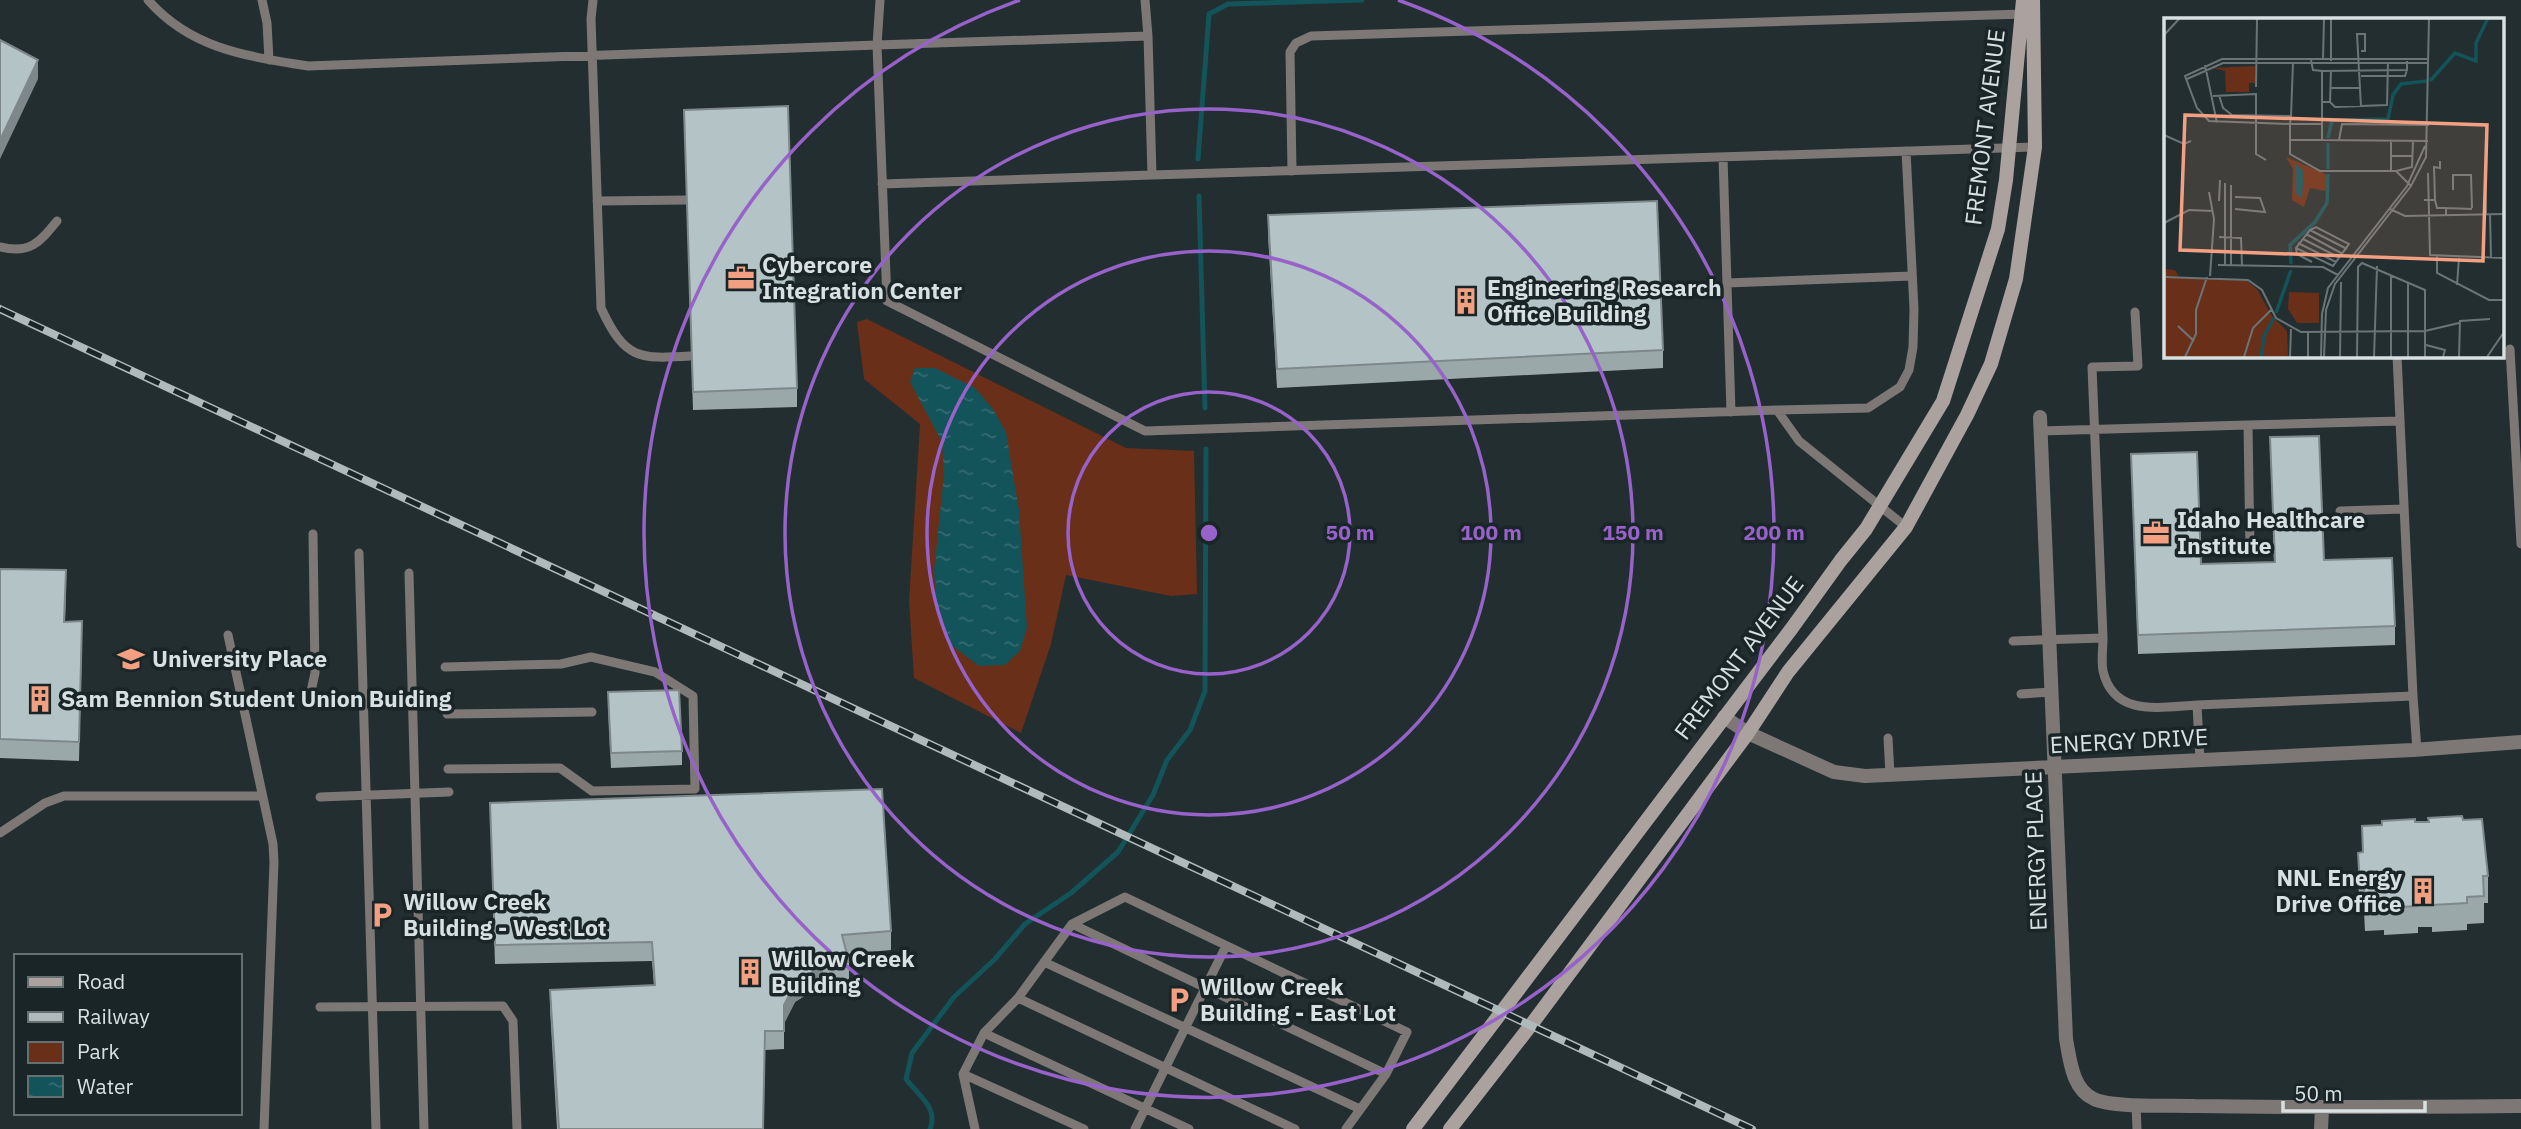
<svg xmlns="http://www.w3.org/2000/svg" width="2521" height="1129" viewBox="0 0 2521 1129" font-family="'IBM Plex Sans',sans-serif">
<defs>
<pattern id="water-ripples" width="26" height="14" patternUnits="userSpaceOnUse" patternTransform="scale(1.75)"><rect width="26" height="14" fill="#13535a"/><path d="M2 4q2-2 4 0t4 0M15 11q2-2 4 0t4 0" fill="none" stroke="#356b71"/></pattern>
</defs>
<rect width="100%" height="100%" fill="#232e30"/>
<path fill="#6a2f18" d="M867 319 1126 448 1194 451 1197 594 1171 596 1066 575 1051 644 1021 733 914 678 909 601 920 424 864 379 857 322Z"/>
<path fill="url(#water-ripples)" d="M915 368H935L975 388 993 409 1006 432 1019 510 1027 628 1020 651 1005 665 979 666 951 645 937 615 934 571 944 474 942 442 910 382Z"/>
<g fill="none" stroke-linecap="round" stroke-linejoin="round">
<path stroke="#13535a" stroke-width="5" d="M1198 159 1209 14 1228 4 1362 0
M1199 196 1205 408
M930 1129C939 1108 918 1095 906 1079L912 1053 954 997 995 959 1025 924 1071 893 1118 852 1153 795 1167 760 1190 730 1205 691 1206 449"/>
<path stroke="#7d7876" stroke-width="9" d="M148 0C191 49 246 56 308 66L877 45 880 0
M262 0 267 23 269 60
M593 0 591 19 601 308C625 360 639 359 691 356
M1145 0 1148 36
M1723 157 1731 412
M1292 171 1290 52 1296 43 1311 36 2024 14
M882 184 1152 175
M597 201 687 200
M0 247C30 254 39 243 57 221
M1727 283 1912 276
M2510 349 2521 544
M2397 355 2400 421
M1777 410 1868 408 1900 387 1909 370 1913 347 1914 309 1906 151
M2040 431 2248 425
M2340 511 2404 509
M1906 527 1799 441 1777 410 1145 431 887 301 877 45 1148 36 1152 175 2035 147
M2250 551 2248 425 2400 421 2413 696
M359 553 376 1129
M409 573 424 1129
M228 635 273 844 274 862 264 1129
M2103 638 2092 367 2138 366 2135 312
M2013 641 2103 638C2103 649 2101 661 2103 671 2114 718 2161 707 2197 705L2200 760
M445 667 561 664 591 657 655 672 693 696 695 789 592 791 560 768 448 769
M2021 694 2051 692
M308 705 315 673 313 534
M2197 705 2413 696 2417 750
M447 714 592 712
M1888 738 1890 775
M320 797 449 792
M0 833 45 803 64 796H262
M1072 924 1386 1074
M1044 962 1360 1109
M1018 998 1295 1129
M320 1007 503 1006 513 1021 517 1129
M984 1033 1189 1129
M963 1074 1084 1129
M2136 1105 2137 1129
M975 1129 963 1074 984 1033 1018 998 1072 924 1125 897 1407 1032 1386 1074 1346 1129
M1135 1129 1226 946"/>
<path stroke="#7d7876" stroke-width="14" d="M2040 417 2066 1039C2070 1060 2072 1089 2094 1099 2112 1108 2173 1105 2195 1106 2304 1108 2412 1107 2521 1106
M1724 717 1748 733 1834 772 1865 776 2413 750 2521 742
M2321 1129 2322 1108"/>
<path stroke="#aba29f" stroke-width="14" d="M1413 1129 1792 628 1841 560 1866 529 1943 401 1998 229 2006 180 2023 0
M1450 1129 1531 1025 1748 733 1788 672 1906 527 1967 415 1991 364 2016 279 2035 147 2033 0"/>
<defs>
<path id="rail" d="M0 309 1752 1129"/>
</defs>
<use href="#rail" stroke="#b1babb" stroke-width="8"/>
<use href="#rail" stroke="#192526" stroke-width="5" stroke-dasharray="16" stroke-linecap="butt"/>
</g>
<path fill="#9ba8a9" d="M684 110 797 388V407L693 410Z
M1268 215 1663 350V368L1277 388 1268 234Z
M2270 437 2324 560 2395 626V645L2138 654 2131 454 2201 564 2274 562Z
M0 569 66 589 65 622 82 640 79 761 0 758Z
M608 706 682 751V765L611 768Z
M490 803 891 931V950L847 954 849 962V981L823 984 795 1002 784 1023V1049L765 1050 763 1129H557L550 1009V990L654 985 652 961 495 964Z
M2463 820 2488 876V903H2484V923L2467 924V930L2432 932V927H2418V933L2384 935V930L2365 931 2364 912H2360L2358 880V853H2362V826Z"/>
<path fill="#7e888a" d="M38 60V79L0 159V140Z
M823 965V984L795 1002 784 1024V1005L795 984Z"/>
<path fill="#b4c3c5" stroke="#7e888a" stroke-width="2" d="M0 40 38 60 0 140Z
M788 106 797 388 693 392 684 110Z
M1657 201 1663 350 1277 369 1268 215Z
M2319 436 2324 560 2392 558 2395 626 2138 635 2131 454 2197 452 2201 564 2275 562 2270 437Z
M0 569 66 570 64 622 82 621 79 742 0 739Z
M679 690 682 751 611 753 608 692Z
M882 789 891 931 842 935 849 962 823 965 795 984 784 1005V1031H765L763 1129H559L550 990 655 985 652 942 495 945 490 803Z
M2462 816 2463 820 2482 819 2488 876H2483L2484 896 2467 897V903L2432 905V900H2418V906L2384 908V903L2365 904 2364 885H2360L2358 853 2363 852 2362 826 2382 825V821L2415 819V822H2429L2428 818Z"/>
<g fill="none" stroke="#9762c9" stroke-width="3.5">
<circle cx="1209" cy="533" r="141"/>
<circle cx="1209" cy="533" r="282"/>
<circle cx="1209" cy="533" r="424"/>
<path d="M1398 0A565 565 0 1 1 1020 0"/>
</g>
<defs>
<symbol id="office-bare" viewBox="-9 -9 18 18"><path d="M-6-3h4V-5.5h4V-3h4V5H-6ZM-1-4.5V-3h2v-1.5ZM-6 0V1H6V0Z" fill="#f2a081" stroke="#192526" stroke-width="2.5" paint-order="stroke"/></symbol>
<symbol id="building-bare" viewBox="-9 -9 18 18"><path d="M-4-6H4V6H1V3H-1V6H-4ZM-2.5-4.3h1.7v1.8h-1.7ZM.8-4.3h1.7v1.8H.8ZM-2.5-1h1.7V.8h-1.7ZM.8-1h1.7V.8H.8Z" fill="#f2a081" stroke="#192526" stroke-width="2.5" paint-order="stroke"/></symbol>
<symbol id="university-bare" viewBox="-9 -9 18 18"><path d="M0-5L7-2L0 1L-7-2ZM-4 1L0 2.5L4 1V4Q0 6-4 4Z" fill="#f2a081" stroke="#192526" stroke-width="2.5" paint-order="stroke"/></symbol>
<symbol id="parking-bare" viewBox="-9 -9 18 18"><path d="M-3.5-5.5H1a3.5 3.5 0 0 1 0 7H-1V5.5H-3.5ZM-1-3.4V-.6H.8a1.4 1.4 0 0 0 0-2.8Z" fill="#f2a081" stroke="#192526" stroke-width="2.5" paint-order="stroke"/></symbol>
</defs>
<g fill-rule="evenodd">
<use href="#office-bare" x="722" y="259" width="38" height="38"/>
<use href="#building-bare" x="1447" y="282" width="38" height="38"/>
<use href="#office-bare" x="2137" y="514" width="38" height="38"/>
<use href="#university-bare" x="112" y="640" width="38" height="38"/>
<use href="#building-bare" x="21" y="680" width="38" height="38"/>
<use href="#building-bare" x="2404" y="872" width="38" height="38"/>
<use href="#parking-bare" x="363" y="896" width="38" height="38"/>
<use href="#building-bare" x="731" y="953" width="38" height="38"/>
<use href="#parking-bare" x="1160" y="981" width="38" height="38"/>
</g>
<g text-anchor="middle" stroke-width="7" stroke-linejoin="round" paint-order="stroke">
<g font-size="23" fill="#d8e0e1" stroke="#192526">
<text transform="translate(1985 127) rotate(-83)" y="8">FREMONT AVENUE</text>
<text transform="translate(1739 658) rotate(-53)" y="8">FREMONT AVENUE</text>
<text transform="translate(2129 741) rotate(-3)" y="8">ENERGY DRIVE</text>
<text transform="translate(2036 851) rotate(-92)" y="8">ENERGY PLACE</text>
</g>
<g font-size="23" font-weight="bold" fill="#d8e0e1" stroke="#192526" text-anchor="start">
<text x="762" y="273">Cybercore<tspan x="762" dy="26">Integration Center</tspan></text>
<text x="1487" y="296">Engineering Research<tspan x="1487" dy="26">Office Building</tspan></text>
<text x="2177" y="528">Idaho Healthcare<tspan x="2177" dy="26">Institute</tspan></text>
<text x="152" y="667">University Place</text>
<text x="61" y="707">Sam Bennion Student Union Buiding</text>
<text x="2402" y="886" text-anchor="end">NNL Energy<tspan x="2402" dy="26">Drive Office</tspan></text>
<text x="403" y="910">Willow Creek<tspan x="403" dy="26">Building - West Lot</tspan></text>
<text x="771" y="967">Willow Creek<tspan x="771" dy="26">Building</tspan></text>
<text x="1200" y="995">Willow Creek<tspan x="1200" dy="26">Building - East Lot</tspan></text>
</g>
</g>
<g transform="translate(2164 18)">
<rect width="340" height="340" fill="#232e30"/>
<path d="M91 48V65H85V74H62L61 53 49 50Z" fill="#6a2f18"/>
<path d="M122 139 162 156V173L146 170 140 189 128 182 129 151ZM0 251 11 252 15 259 83 263 93 271 108 298 123 313 124 339H0ZM125 274 155 275V305H133L124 291Z" fill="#6a2f18"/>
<path d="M131 145 140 153 138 181 131 174Z" fill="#13535a"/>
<path fill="none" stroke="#13535a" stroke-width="3.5" d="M266 63 291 35 312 43V25L324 0M164 120 168 102 224 101 229 77 237 66 263 63M164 151V125M127 246 126 227 151 204 163 185 164 156M112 295 127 252M97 339 100 318 110 300"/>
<path fill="none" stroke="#6b7577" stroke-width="2" d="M0 17 16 0M197 33H201V16H193L197 89M159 41 160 0M147 42 149 52 158 53V106M167 43V0M41 47 53 105M158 53 243 52V43M197 58H241L243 52M23 61 59 45H264M92 69 93 0M167 70H197M55 77 59 90 68 97 127 98 129 45M49 78 92 76V136L102 142M158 84H166L167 52M166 84 171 89 223 87 224 44M127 98 126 106 45 103 33 90 21 58 58 41H264M0 117 20 126 27 123M126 122H158M175 122 178 106 265 107M227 138H249M321 149 322 196M227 153V123M232 153 248 149 249 123M264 155 266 237 340 240M247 168 232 153H156L126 136V106H158V122L264 123M289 172V157H307L308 190M45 174 50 201 46 258M260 182H271L273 190H282V197M271 182 270 149 276 150V143M55 183 56 162M282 190 308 191M71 191 101 194 96 180 71 179M226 191 241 198 340 196M326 196 327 240M0 205 25 192 49 193M146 212 183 231M142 216 179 236M55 219 77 220 78 248M139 221 176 240M134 225 172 244M132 230 169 248 185 226 152 209 146 212 132 230 133 236 148 244M273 238V255L325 282H340M54 247 159 249 174 257M61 247V165M67 248V167M0 259 84 262 98 272 112 300 137 314 261 313 295 305M293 267 295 240M14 308 30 323M262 327 281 332 279 339M21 339 32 316V292L43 259M80 339 89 310 107 292M126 339 127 311M144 339V314M157 339 158 296 164 270 243 168 261 128M160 339 162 292 171 266 247 168 262 139 265 0M176 339 177 264M193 339 194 249 198 245 261 272V339M210 339 213 248M227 339V258M244 339V264M295 339 296 303 326 301M323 339 340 314"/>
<path fill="#f2a081" fill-opacity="0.15" stroke="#f2a081" stroke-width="3.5" d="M21 97 323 107 319 243 16 232Z"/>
<rect width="340" height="340" fill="none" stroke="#d8e0e1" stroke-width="3.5"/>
</g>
<circle cx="1209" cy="533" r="10" fill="#9762c9" stroke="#192526" stroke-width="3.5"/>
<g font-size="21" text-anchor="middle" font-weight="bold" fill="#9762c9" stroke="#192526" stroke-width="7" stroke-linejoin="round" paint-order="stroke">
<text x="1350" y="540">50 m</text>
<text x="1491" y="540">100 m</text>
<text x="1633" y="540">150 m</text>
<text x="1774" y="540">200 m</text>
</g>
<rect x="14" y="954" width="228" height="161" fill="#192526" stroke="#657071" stroke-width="2"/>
<rect x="28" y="977" width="35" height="10" fill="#aba29f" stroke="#657071" stroke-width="2"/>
<text x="77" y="989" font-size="21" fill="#d8e0e1">Road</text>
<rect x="28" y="1012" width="35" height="10" fill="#b1babb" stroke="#657071" stroke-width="2"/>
<text x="77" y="1024" font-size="21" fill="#d8e0e1">Railway</text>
<rect x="28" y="1042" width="35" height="21" fill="#6a2f18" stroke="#657071" stroke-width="2"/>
<text x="77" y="1059" font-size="21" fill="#d8e0e1">Park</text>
<rect x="28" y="1076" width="35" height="21" fill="url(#water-ripples)" stroke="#657071" stroke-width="2"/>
<text x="77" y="1094" font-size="21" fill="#d8e0e1">Water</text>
<path d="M2283 1101v10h142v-10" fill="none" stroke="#d8e0e1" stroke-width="3.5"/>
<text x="2294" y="1101" font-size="21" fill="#d8e0e1" stroke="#192526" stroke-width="5" paint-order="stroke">50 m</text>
</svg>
